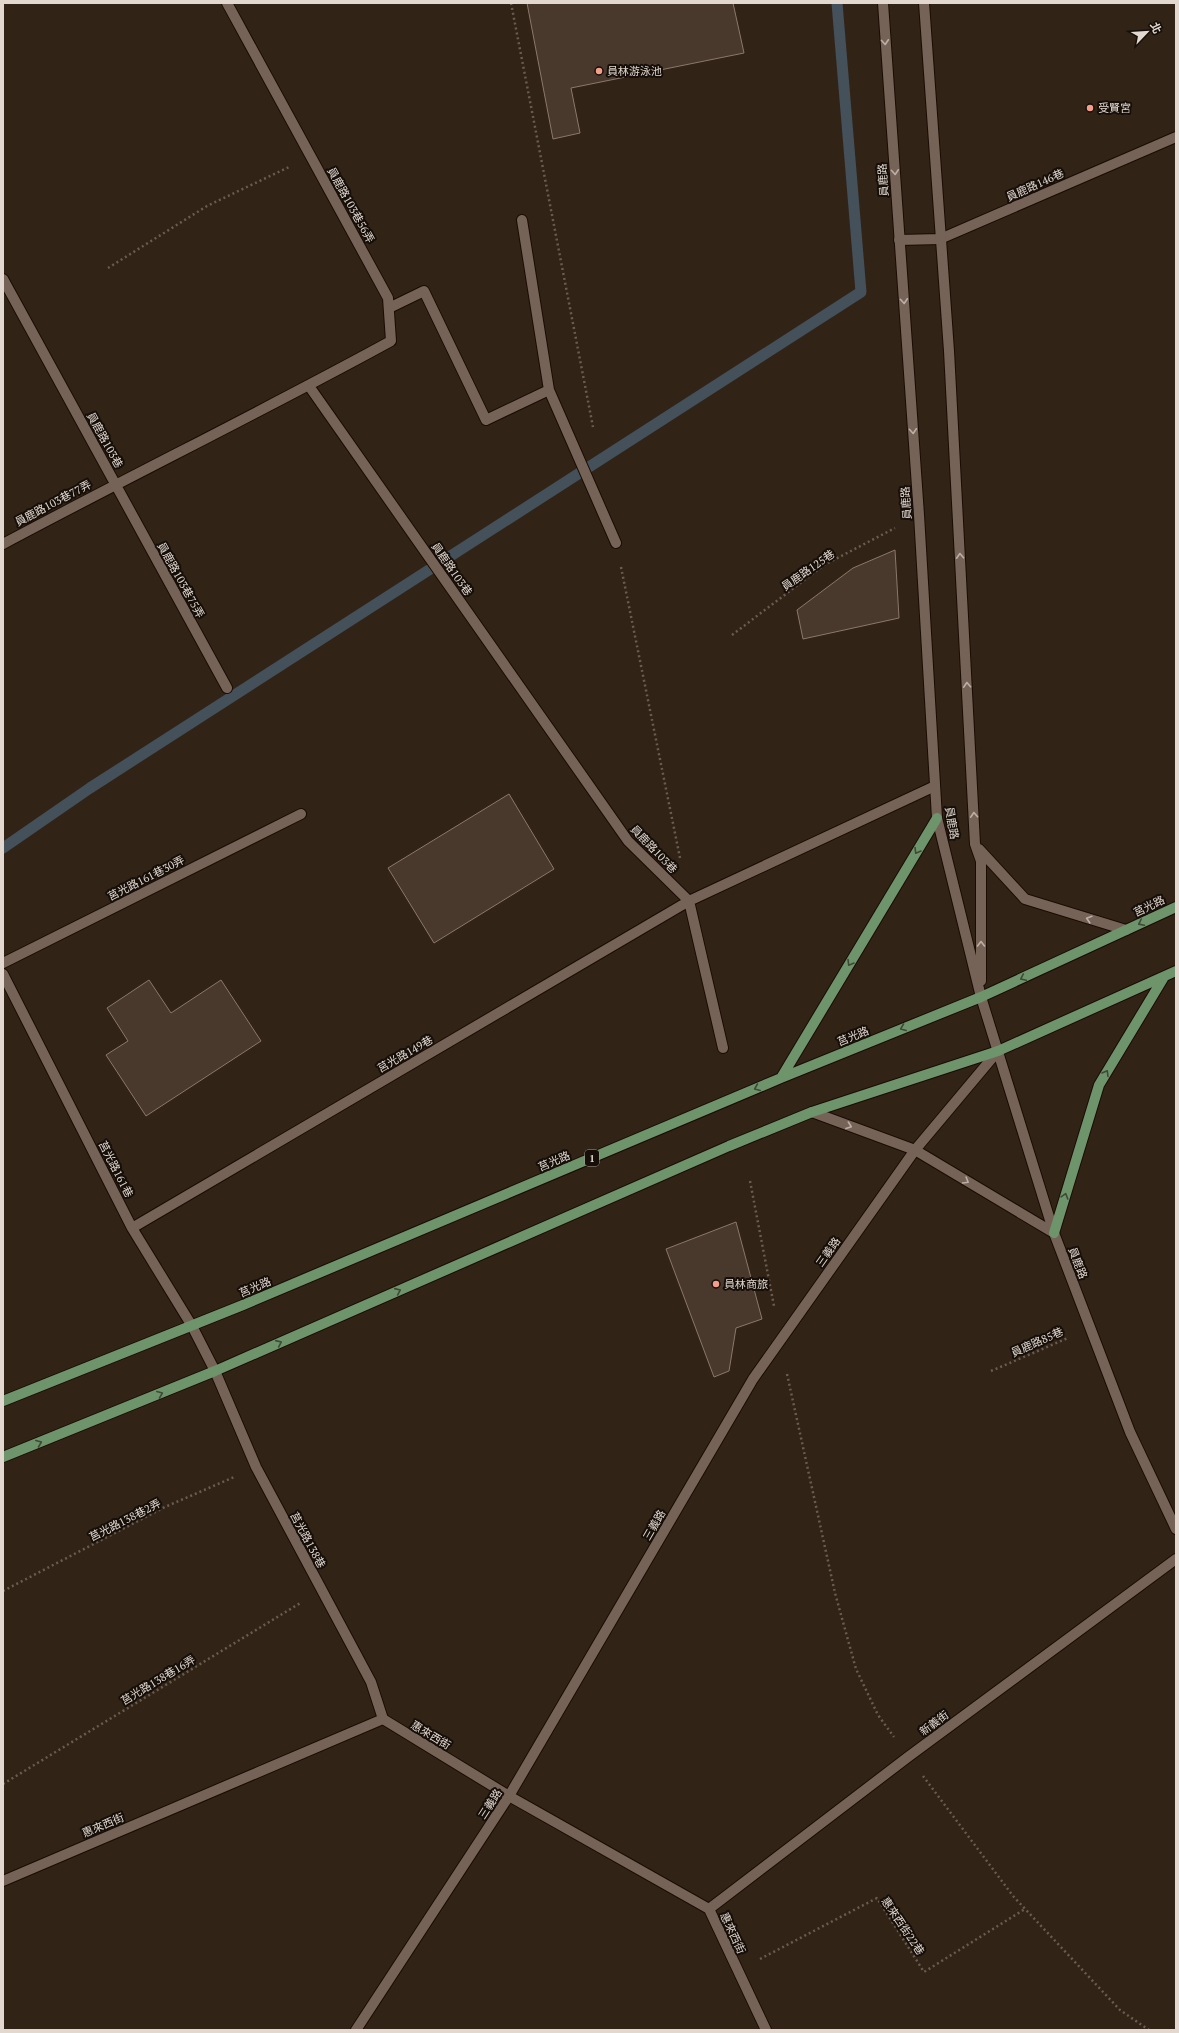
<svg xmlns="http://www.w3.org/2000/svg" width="1179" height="2033" viewBox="0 0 1179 2033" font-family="'PT Serif','Noto Sans TC',serif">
<rect width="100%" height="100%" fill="#322317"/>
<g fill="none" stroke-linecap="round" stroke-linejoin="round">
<path stroke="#44505a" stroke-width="11" d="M3 848 90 788 861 292 837 3"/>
</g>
<path fill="#49382c" stroke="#8b786a" d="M527 3H733L744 53 571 88 580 133 553 139Z
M895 550 899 618 803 639 797 610 853 568Z
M509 794 554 869 434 943 388 868Z
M149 980 171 1013 221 980 261 1041 146 1116 106 1055 128 1041 107 1008Z
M736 1222 762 1319 736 1328 729 1371 714 1377 666 1249Z"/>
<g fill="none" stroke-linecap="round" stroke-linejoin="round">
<defs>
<path id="lane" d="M522 220 549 390 616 543
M899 240 940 239 1176 137
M3 279 227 688
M389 308 424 291 486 420 549 390
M309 386 628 841 689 901
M3 544C132 475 263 411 391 341L388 298 227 3
M689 901 723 1048
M3 963 301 814
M3 974 132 1228 192 1326 215 1371 256 1467 371 1682 383 1719
M132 1228 689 901 935 786"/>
<path id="street" d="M3 1881 383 1719 509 1796 709 1909 766 2030
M709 1909 908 1757 1176 1559
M356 2030 509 1796 753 1379 915 1150 998 1051"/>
<path id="secondary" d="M883 3 919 515 937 818 981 997 1054 1233 1130 1432 1176 1529
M924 3 949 351 975 844 981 861V981
M979 849 1025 899 1126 930
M812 1112 915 1150 1054 1233"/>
<path id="primary" d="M781 1078 937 818
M1054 1233 1099 1085 1164 977
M3 1401 243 1305 781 1078 981 997 1176 907
M3 1457 215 1371 729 1146 812 1112 998 1051 1176 971"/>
</defs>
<use href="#lane" stroke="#1a0c03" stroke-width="12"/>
<use href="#street" stroke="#1a0c03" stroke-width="12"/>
<use href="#secondary" stroke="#1a0c03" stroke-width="12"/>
<use href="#primary" stroke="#1a0c03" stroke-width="12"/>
<path stroke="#6a5c51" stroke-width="2.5" stroke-dasharray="2 3" stroke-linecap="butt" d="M511 3 593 427
M108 268 207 206 289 167
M621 567 680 858
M732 635 824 565 895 528
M750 1181 774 1306
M991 1371 1068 1338
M787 1374 835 1593 856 1669 878 1715 894 1737
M3 1591 165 1507 234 1477
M923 1776 1013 1896 1120 2010 1149 2030
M3 1784 302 1602
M760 1959 877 1898 924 1972 1025 1909"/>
<use href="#lane" stroke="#766357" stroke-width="10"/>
<use href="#street" stroke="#766357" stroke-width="10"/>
<use href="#secondary" stroke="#766357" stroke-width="10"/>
<use href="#primary" stroke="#6e946c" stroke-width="10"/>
</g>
<defs><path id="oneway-chevron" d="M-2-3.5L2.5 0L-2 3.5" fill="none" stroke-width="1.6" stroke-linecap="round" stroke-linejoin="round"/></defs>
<g stroke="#bdafa6">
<use href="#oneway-chevron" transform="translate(885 42) rotate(86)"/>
<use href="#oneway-chevron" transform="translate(895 172) rotate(86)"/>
<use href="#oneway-chevron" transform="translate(904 301) rotate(86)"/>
<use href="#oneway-chevron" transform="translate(913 431) rotate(86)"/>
<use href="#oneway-chevron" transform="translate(960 556) rotate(-93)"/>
<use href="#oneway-chevron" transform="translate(967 685) rotate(-93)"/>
<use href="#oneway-chevron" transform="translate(974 815) rotate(-93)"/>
<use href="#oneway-chevron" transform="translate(1089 919) rotate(-163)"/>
<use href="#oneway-chevron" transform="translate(981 944) rotate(-90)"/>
<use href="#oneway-chevron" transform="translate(849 1126) rotate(20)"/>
<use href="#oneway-chevron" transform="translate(966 1181) rotate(31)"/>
</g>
<g stroke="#3d4a36">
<use href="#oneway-chevron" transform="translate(917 851) rotate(121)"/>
<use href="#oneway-chevron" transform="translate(1141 923) rotate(154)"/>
<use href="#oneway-chevron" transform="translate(850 963) rotate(121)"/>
<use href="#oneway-chevron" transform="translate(1023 978) rotate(155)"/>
<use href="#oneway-chevron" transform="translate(903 1028) rotate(158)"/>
<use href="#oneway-chevron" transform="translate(1106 1073) rotate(-59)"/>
<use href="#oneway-chevron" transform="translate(757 1088) rotate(157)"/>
<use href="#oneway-chevron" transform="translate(1065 1196) rotate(-73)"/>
<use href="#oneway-chevron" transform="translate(398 1291) rotate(-24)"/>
<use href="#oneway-chevron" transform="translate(279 1343) rotate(-24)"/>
<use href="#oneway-chevron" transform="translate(160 1394) rotate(-22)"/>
<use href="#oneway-chevron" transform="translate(39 1443) rotate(-22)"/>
</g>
<g fill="#f49e8a" stroke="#150e09" stroke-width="1.5">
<circle cx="599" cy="71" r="4"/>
<circle cx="1090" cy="108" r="4"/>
<circle cx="716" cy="1284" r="4"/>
</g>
<g text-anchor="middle" stroke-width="4" stroke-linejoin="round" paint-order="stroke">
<rect fill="#150e09" stroke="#a59b94" stroke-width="1" x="585" y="1150" width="14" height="16" rx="3"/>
<g font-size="10" font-weight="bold" fill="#e3d8d0">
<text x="592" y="1162">1</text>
</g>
<g font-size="11" fill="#e3d8d0" stroke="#150e09" text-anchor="start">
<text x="607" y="75">員林游泳池</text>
<text x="1098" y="112">受賢宮</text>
<text x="724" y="1288">員林商旅</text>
</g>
<g font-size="11" fill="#e3d8d0" stroke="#150e09">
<text transform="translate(883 180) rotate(-94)" y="4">員鹿路</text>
<text transform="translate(1035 185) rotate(-24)" y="4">員鹿路146巷</text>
<text transform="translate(351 205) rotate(61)" y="4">員鹿路103巷56弄</text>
<text transform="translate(105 440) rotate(61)" y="4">員鹿路103巷</text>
<text transform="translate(53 503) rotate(-28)" y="4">員鹿路103巷77弄</text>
<text transform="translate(906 503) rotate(-94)" y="4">員鹿路</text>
<text transform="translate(452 569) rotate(55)" y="4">員鹿路103巷</text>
<text transform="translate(808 570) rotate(-35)" y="4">員鹿路125巷</text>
<text transform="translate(181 580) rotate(61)" y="4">員鹿路103巷75弄</text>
<text transform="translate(952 823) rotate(80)" y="4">員鹿路</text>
<text transform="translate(654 849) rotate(46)" y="4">員鹿路103巷</text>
<text transform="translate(146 878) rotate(-27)" y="4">莒光路161巷30弄</text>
<text transform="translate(1149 906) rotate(-26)" y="4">莒光路</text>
<text transform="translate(853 1036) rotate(-22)" y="4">莒光路</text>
<text transform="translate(405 1054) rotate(-30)" y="4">莒光路149巷</text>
<text transform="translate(554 1161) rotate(-23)" y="4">莒光路</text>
<text transform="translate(116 1169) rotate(63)" y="4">莒光路161巷</text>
<text transform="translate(828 1252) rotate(-55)" y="4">三義路</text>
<text transform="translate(1078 1263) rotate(69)" y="4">員鹿路</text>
<text transform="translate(255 1287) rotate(-23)" y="4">莒光路</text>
<text transform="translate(1037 1342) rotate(-24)" y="4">員鹿路85巷</text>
<text transform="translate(125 1520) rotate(-27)" y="4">莒光路138巷2弄</text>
<text transform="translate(654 1525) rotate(-60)" y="4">三義路</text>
<text transform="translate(308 1540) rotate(62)" y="4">莒光路138巷</text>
<text transform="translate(158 1680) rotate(-31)" y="4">莒光路138巷16弄</text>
<text transform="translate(934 1723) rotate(-37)" y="4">新義街</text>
<text transform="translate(431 1735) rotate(31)" y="4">惠來西街</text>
<text transform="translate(490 1804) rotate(-57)" y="4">三義路</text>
<text transform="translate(103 1825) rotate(-23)" y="4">惠來西街</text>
<text transform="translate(903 1926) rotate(56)" y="4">惠來西街22巷</text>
<text transform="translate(733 1933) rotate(65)" y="4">惠來西街</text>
</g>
</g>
<rect width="1179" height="2033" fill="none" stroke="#e3d8d0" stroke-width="8"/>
<g transform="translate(1147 32) rotate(65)" stroke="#150e09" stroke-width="3" paint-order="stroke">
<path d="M0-3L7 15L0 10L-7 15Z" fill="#e3d8d0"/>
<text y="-6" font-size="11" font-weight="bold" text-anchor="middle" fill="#e3d8d0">北</text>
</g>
</svg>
